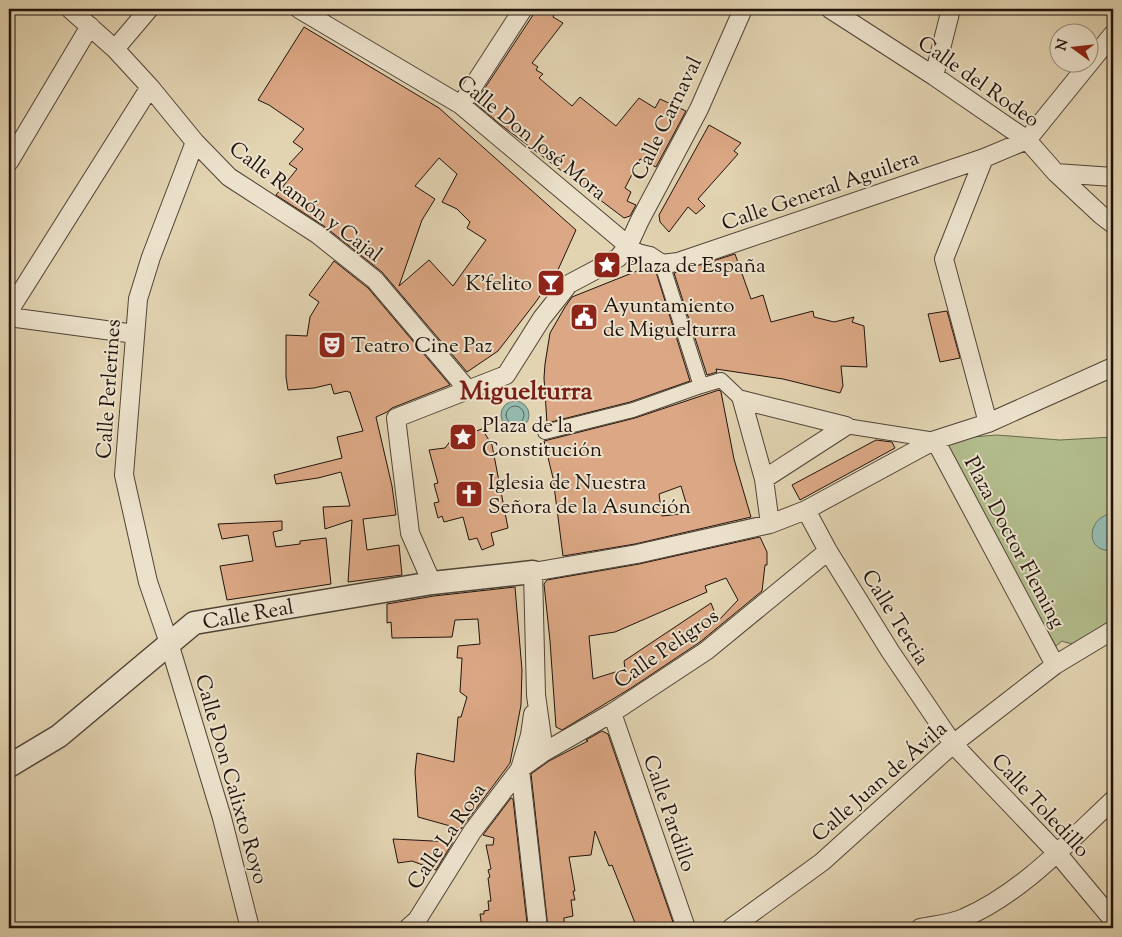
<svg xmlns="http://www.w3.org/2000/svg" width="1122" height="937" viewBox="0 0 1122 937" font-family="'Sorts Mill Goudy',serif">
<rect width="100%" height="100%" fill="#e2d3b1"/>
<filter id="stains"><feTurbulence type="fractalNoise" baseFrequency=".004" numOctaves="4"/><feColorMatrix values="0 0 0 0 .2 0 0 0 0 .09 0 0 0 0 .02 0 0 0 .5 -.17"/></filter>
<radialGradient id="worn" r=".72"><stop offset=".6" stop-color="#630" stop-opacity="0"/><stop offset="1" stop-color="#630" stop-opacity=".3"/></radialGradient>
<path fill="#b2bc8c" stroke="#69684c" d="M997 435 1060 440 1113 437V622C1097 633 1082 650 1062 641L1056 646 935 440Z"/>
<path fill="#95b8ac" stroke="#66766c" d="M501 415a14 14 0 1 1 28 0a14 14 0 1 1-28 0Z
M1106 515H1113V550C1088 554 1085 524 1106 515Z"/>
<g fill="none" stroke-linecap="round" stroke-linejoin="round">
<path stroke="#5a665c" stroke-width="1" d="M506 415a9 9 0 1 1 18 0a9 9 0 1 1-18 0Z"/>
</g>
<path fill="#dba784" stroke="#20130d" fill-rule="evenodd" d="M537 9H557L553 17 563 23 532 63 538 67 536 70 543 74 539 78 572 106 580 97 616 126 639 98 655 108 660 99 686 111 656 167 640 159 625 188 631 192 627 201 636 205 630 216 624 218 501 125 475 103Z
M304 27 439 108 576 230 557 272 535 303 498 351 467 372 382 272 324 226 276 195 297 169 289 164 303 149 293 142 304 129 269 105 258 100ZM439 158 457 174 442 202 457 209 470 222 467 228 486 240 453 286 429 260 399 286 422 220 435 199 415 186Z
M709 125 741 143 734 151 738 154 698 199 705 206 696 214 688 207 669 232 660 222 659 215Z
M735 254 751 299 763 295 771 322 813 311 814 317 834 322 854 317 852 322 864 326 867 367 841 366 843 386 840 393 783 379 716 369 717 372 707 375 674 273Z
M334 261 368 288 450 385 392 408 387 412 376 417 392 486 396 515 363 519 367 550 399 545 402 575 348 582 352 520 325 529 323 507 350 506 341 472 318 478 276 484 274 475 342 458 337 437 363 431 350 392H348L347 391 334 394 331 384 314 388 288 390 286 377V335L307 336 310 317 319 302 309 295Z
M647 267 656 272 690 381 630 402 547 423 544 378 545 364 550 333 565 307 572 297Z
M947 311 960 358 940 362 928 314Z
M719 390 721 392 734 459 751 517 635 544 563 556 553 478 544 441 635 418ZM681 486 689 513 662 516 659 494Z
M482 429 492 445 508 528 491 533 494 545 482 550 477 538 469 540 463 517 444 522 442 516 438 518 434 503 439 502 434 484 438 483 429 450 445 448 452 439Z
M876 440 892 442 895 448 800 500 792 485Z
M282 521V530L273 532 276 547 300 544V541L326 538 331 584 227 600 220 566 253 561 248 535 222 539 218 524Z
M760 537 767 552V565H765L762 591 700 642 631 688 562 730 556 727 550 641 544 584 547 580 639 564ZM726 578 738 600 718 621 711 603 624 661 625 669 593 679 589 636 615 632 707 592 705 586Z
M515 587 522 670 521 705 510 763 461 829 418 817 415 772 417 753 454 762 458 717H461L467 697 460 692 462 658H457L458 646 480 644 478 619 455 620 452 637 392 638 391 622 387 623V604L434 596Z
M602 731 608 734 675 928H637L612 865 609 866 595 831 591 855 569 857 575 891H573L575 900H571L573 916 564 918V928H548L531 774 549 761 588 741 586 740Z
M511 798 513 799 527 923 502 928H482L480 914H484V911L489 910 488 901H491L488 878 490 877 488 870 491 869 486 845H493L494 838 483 835Z
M393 839 453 842 436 870 412 861 398 863Z"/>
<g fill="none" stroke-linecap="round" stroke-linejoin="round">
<defs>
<path id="pedestrian" d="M662 264 701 386
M846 426 935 440
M545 432 633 410 701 386 721 380 742 400"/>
<path id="minor" d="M70 9 115 49 150 87 195 142 229 177 317 234 375 280 468 390
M299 9 461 105 637 253 650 256 662 264 678 262 984 158 1027 140 1113 34
M830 9 934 76 1027 140 1056 173 1101 215 1113 224
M115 49 149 9
M934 76 951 9
M461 105 523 9
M195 142 151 257 138 299 124 475 148 582 169 643 222 818 250 928
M984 158 944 259 988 423
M9 162 90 26
M1056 173 1113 177
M9 311 150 87
M9 317 135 334
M935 440 1055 665
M764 479 846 426
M806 510 828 551 890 651 953 744 1057 853 1113 920
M770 524 764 479 742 400 846 426
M432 583 410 533 396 418 506 375 542 318 569 284 618 258 628 246 640 220 699 109 743 9
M612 713 686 928
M533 714 530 735 520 769 538 928
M544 752 536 695 533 572 637 554 770 524 806 510 935 440 988 423 1113 367
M408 928 417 920 472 832 520 769 544 752 612 713 706 651 828 551
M731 928 822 862 953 744 1055 665 1113 630
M920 928C934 925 951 924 964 918 1022 893 1068 842 1113 800"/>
<path id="tertiary" d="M9 766 59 736 194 623 432 583 533 572"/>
</defs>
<use href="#pedestrian" stroke="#504336" stroke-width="16"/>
<use href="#minor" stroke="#504336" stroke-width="20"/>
<use href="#tertiary" stroke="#504336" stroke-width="25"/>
<use href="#pedestrian" stroke="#ece2cc" stroke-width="14"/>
<use href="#minor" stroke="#ece2cc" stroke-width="18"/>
<use href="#tertiary" stroke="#ece2cc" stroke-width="22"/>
</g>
<defs>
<symbol id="sight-square" viewBox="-11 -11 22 22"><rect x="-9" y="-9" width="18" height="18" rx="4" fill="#8f2418" stroke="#ece2cc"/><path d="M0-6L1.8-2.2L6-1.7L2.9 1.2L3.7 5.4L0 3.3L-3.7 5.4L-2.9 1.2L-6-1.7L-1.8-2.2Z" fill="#fff"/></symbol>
<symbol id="bar-square" viewBox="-11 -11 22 22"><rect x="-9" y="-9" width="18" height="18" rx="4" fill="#8f2418" stroke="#ece2cc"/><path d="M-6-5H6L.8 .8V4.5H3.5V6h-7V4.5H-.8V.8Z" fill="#fff"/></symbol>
<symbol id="civic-square" viewBox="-11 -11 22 22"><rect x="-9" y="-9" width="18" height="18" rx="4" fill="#8f2418" stroke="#ece2cc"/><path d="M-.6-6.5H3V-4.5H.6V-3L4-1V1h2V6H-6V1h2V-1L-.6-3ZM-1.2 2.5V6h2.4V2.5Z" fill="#fff"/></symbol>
<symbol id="theatre-square" viewBox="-11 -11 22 22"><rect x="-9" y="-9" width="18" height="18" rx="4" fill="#8f2418" stroke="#ece2cc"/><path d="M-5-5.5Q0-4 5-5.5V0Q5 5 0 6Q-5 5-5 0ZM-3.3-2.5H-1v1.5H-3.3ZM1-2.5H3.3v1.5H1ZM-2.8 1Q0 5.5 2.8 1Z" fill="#fff"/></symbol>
<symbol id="church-square" viewBox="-11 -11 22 22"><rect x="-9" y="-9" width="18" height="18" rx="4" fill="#8f2418" stroke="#ece2cc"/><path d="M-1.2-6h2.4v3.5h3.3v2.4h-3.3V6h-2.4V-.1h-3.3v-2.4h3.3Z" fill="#fff"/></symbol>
</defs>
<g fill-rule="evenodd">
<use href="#sight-square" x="591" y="249" width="32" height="32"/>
<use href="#bar-square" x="535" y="267" width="32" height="32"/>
<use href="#civic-square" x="568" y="301" width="32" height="32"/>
<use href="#theatre-square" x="316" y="329" width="32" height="32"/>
<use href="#sight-square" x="447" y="421" width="32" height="32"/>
<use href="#church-square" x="453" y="478" width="32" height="32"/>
</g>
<g text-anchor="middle" stroke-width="4" stroke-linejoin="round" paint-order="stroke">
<g font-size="21" fill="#20130d" stroke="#ece2cc">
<text transform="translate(979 81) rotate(35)" y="7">Calle del Rodeo</text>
<text transform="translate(666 118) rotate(-64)" y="7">Calle Carnaval</text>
<text transform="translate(532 137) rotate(39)" y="7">Calle Don José Mora</text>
<text transform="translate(820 190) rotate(-19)" y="7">Calle General Aguilera</text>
<text transform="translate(306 201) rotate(37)" y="7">Calle Ramón y Cajal</text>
<text transform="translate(108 389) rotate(-86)" y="7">Calle Perlerines</text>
<text transform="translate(1015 542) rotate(62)" y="7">Plaza Doctor Fleming</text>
<text transform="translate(248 614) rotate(-10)" y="7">Calle Real</text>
<text transform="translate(896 617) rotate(58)" y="7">Calle Tercia</text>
<text transform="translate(666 648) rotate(-35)" y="7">Calle Peligros</text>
<text transform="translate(232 779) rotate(74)" y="7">Calle Don Calixto Royo</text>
<text transform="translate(879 781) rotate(-41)" y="7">Calle Juan de Ávila</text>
<text transform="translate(1041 805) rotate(47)" y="7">Calle Toledillo</text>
<text transform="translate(670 813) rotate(71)" y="7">Calle Pardillo</text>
<text transform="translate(446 836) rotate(-56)" y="7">Calle La Rosa</text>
</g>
<g font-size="21" fill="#20130d" stroke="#ece2cc" text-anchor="start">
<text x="626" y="272">Plaza de España</text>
<text x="532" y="290" text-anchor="end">K'felito</text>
<text x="603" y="312">Ayuntamiento<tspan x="603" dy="24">de Miguelturra</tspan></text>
<text x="351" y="352">Teatro Cine Paz</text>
<text x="482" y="432">Plaza de la<tspan x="482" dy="24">Constitución</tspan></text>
<text x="488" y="489">Iglesia de Nuestra<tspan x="488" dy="24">Señora de la Asunción</tspan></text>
</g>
<g font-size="26" font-weight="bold" fill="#7a1f14" stroke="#ece2cc">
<text x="526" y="399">Miguelturra</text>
</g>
</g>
<rect width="1122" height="937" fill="none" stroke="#e2d3b1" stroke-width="30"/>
<rect x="10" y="10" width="1102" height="917" fill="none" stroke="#20130d" stroke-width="2.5"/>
<rect x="15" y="15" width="1092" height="907" fill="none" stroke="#20130d"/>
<g transform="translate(1074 48) rotate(285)"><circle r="24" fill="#ece2cc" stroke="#9a8f80"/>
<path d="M0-4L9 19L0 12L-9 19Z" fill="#8f2418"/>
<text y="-8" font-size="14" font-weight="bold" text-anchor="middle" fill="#20130d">N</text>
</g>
<rect width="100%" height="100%" filter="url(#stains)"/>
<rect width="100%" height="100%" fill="url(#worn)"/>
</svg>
